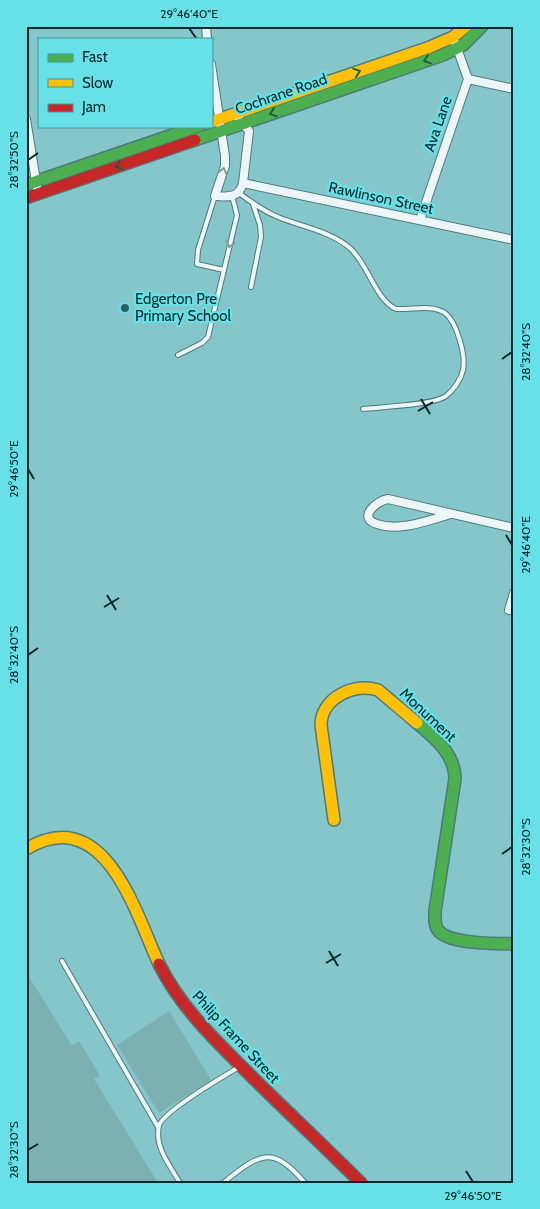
<svg xmlns="http://www.w3.org/2000/svg" width="540" height="1209" viewBox="0 0 540 1209" font-family="Cabin,sans-serif">
<rect width="100%" height="100%" fill="#84c6ca"/>
<path fill="#7db0b3" d="M26 972 72 1046 79 1041 100 1076 94 1079 158 1183H26Z
M169 1011 211 1080 159 1113 117 1045Z"/>
<g fill="none" stroke-linecap="round" stroke-linejoin="round">
<defs>
<path id="lane" d="M239 193C251 202 263 211 278 217 302 227 331 231 351 249 368 265 376 300 396 309 412 310 432 304 445 313 457 322 466 356 463 370 461 379 454 390 446 396 434 405 381 407 363 409
M215 196 198 250 197 264 224 270 237 215 232 196
M251 287 261 237 260 225 253 204
M178 355 202 343 208 337 224 270
M62 961 158 1127
M180 1183C171 1167 154 1147 159 1126 162 1112 224 1076 239 1067
M223 1183C259 1154 272 1144 305 1183"/>
<path id="street" d="M206 26 207 39
M211 64 225 156V166L215 196C229 197 239 198 243 183L249 131 235 114
M468 79 514 89
M26 119 38 194
M243 183 514 240
M420 220 468 79 453 37
M451 514C429 520 400 532 377 524 357 518 376 501 388 499L514 528
M509 610 514 593"/>
<path id="fast" d="M195 140 443 55 463 45 482 26
M26 185 199 126
M417 723C435 738 455 754 455 779L435 911C435 917 434 925 438 930 449 945 497 943 514 944"/>
<path id="slow" d="M211 122 430 47 453 37 466 26
M334 820 321 725C321 698 355 682 378 690L417 723
M26 849C105 802 135 912 159 964"/>
<path id="jam" d="M26 198 195 140
M159 964C179 1004 209 1034 240 1065 280 1105 321 1143 361 1183"/>
</defs>
<use href="#lane" stroke="#4e7a7c" stroke-width="6"/>
<use href="#street" stroke="#4e7a7c" stroke-width="10"/>
<use href="#fast" stroke="#4e7a7c" stroke-width="14"/>
<use href="#slow" stroke="#4e7a7c" stroke-width="14"/>
<use href="#jam" stroke="#4e7a7c" stroke-width="14"/>
<use href="#lane" stroke="#edf6f7" stroke-width="4"/>
<use href="#street" stroke="#edf6f7" stroke-width="8"/>
<use href="#fast" stroke="#4caf50" stroke-width="11"/>
<use href="#slow" stroke="#ffc107" stroke-width="11"/>
<use href="#jam" stroke="#c62828" stroke-width="11"/>
</g>
<defs><path id="oneway-chevron" d="M-2-3.5L2.5 0L-2 3.5" fill="none" stroke-width="1.6" stroke-linecap="round" stroke-linejoin="round" transform="scale(1.25)"/></defs>
<g stroke="#1e5f3a">
<use href="#oneway-chevron" transform="translate(427 60) rotate(161)"/>
<use href="#oneway-chevron" transform="translate(357 72) rotate(-19)"/>
<use href="#oneway-chevron" transform="translate(273 113) rotate(161)"/>
<use href="#oneway-chevron" transform="translate(119 166) rotate(161)"/>
</g>
<g stroke="#829a9b">
<use href="#oneway-chevron" transform="translate(223 171) rotate(-76)"/>
<use href="#oneway-chevron" transform="translate(230 244) rotate(103)"/>
</g>
<path fill="none" stroke="#00292b" stroke-width="2" d="M189 28 196 38M28 160 38 153M502 359 512 352M421 399 430 414M418 411 433 402M28 469 34 479M506 535 512 545M107 595 116 610M104 607 119 598M28 655 38 648M502 854 512 847M329 951 338 966M326 963 341 954M28 1150 38 1144M466 1171 473 1182"/>
<circle fill="#2e6063" stroke="#67e1e7" stroke-width="2" cx="125" cy="308" r="5"/>
<g text-anchor="middle" stroke-width="4.5" stroke-linejoin="round" paint-order="stroke">
<g font-size="15" fill="#00292b" stroke="#67e1e7">
<text transform="translate(281 94) rotate(-19)" y="5">Cochrane Road</text>
<text transform="translate(438 124) rotate(-71)" y="5">Ava Lane</text>
<text transform="translate(381 198) rotate(12)" y="5">Rawlinson Street</text>
<text transform="translate(428 715) rotate(43)" y="5">Monument</text>
<text transform="translate(236 1037) rotate(47)" y="5">Philip Frame Street</text>
</g>
<g font-size="15" fill="#00292b" stroke="#67e1e7" text-anchor="start">
<text x="135" y="304">Edgerton Pre<tspan x="135" dy="17">Primary School</tspan></text>
</g>
</g>
<rect width="540" height="1209" fill="none" stroke="#67e1e7" stroke-width="55"/>
<rect x="38" y="38" width="175" height="90" fill="#67e1e7" stroke="#3e979c"/>
<rect x="48" y="54" width="25" height="8" fill="#4caf50" stroke="#3e979c"/>
<text x="82" y="62" font-size="15" fill="#00292b">Fast</text>
<rect x="48" y="79" width="25" height="8" fill="#ffc107" stroke="#3e979c"/>
<text x="82" y="88" font-size="15" fill="#00292b">Slow</text>
<rect x="48" y="104" width="25" height="8" fill="#c62828" stroke="#3e979c"/>
<text x="82" y="112" font-size="15" fill="#00292b">Jam</text>
<rect x="28" y="28" width="484" height="1154" fill="none" stroke="#00292b" stroke-width="2"/>
<g font-size="12" text-anchor="middle" fill="#00292b">
<text x="189" y="18">29°46'40"E</text>
<text transform="translate(14 160) rotate(-90)" y="4">28°32'50"S</text>
<text transform="translate(526 352) rotate(-90)" y="4">28°32'40"S</text>
<text transform="translate(14 469) rotate(-90)" y="4">29°46'50"E</text>
<text transform="translate(526 545) rotate(-90)" y="4">29°46'40"E</text>
<text transform="translate(14 655) rotate(-90)" y="4">28°32'40"S</text>
<text transform="translate(526 847) rotate(-90)" y="4">28°32'30"S</text>
<text transform="translate(14 1150) rotate(-90)" y="4">28°32'30"S</text>
<text x="473" y="1200">29°46'50"E</text>
</g>
</svg>
